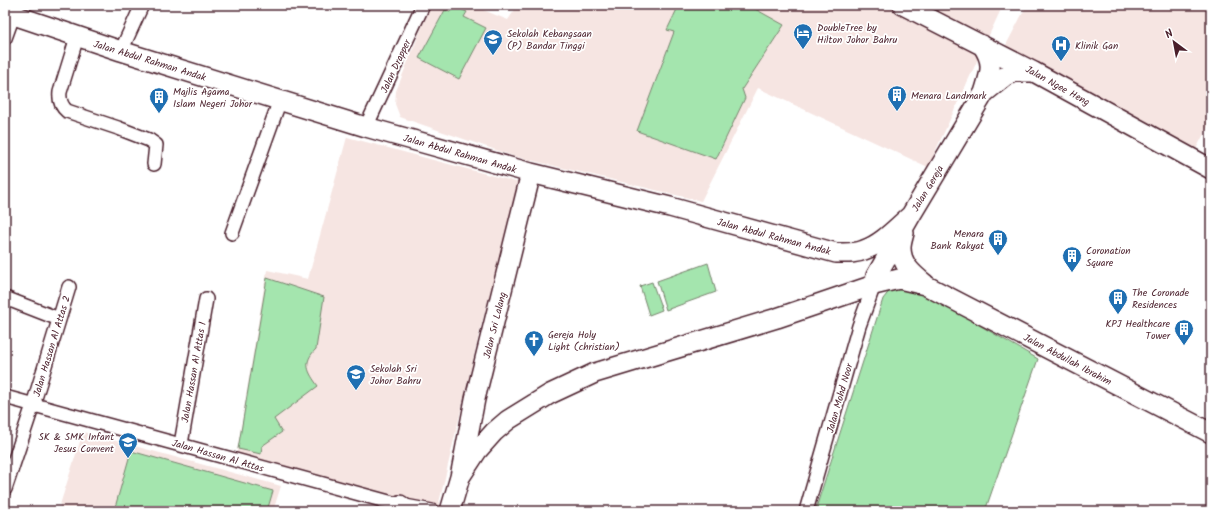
<svg xmlns="http://www.w3.org/2000/svg" width="1216" height="516" viewBox="0 0 1216 516" font-family="Kalam,sans-serif">
<rect width="100%" height="100%" fill="#fff"/>
<filter id="ink" filterUnits="userSpaceOnUse"><feTurbulence type="fractalNoise" baseFrequency=".025" numOctaves="2"/><feDisplacementMap in="SourceGraphic" scale="8" xChannelSelector="R" yChannelSelector="G"/><feConvolveMatrix kernelMatrix="1 2 1 2 8 2 1 2 1" color-interpolation-filters="sRGB"/></filter>
<g filter="url(#ink)">
<path fill="#f6e5e2" d="M431 5H471L508 20 518 5H1003L928 167 758 88 701 201 513 156 400 117 395 104 396 91Z
M1027 5H1211V121L1196 149 1005 47Z
M347 137 520 183 481 326 438 507 236 457 267 270 308 279Z
M83 432 281 486 273 511H58Z"/>
<path fill="#a4e5ae" stroke="#77826c" d="M679 5H748L784 25 742 89 745 98 716 159 637 131 674 32 667 30Z
M454 6 467 12 464 17 486 28 459 79 419 58 445 10 450 12Z
M708 263 716 292 666 310 657 281Z
M267 278 324 297 316 349C302 363 308 372 318 386L274 419 282 432 262 446 261 454 238 449Z
M652 282 662 310 649 315 640 286Z
M908 284 1038 359 985 511H815L883 299 894 285Z
M131 451 273 491 267 511H114Z"/>
<g fill="none" stroke-linecap="round" stroke-linejoin="round">
<defs>
<path id="street" d="M77 37 60 92C59 100 61 106 67 111L118 128 149 140 156 145 154 164
M5 38 17 5
M121 51 142 5
M366 127 423 5
M232 233 280 100
M5 298 59 319
M5 397C137 433 268 469 400 505L432 511
M181 444 206 299
M5 489 33 405 69 287
M806 511 859 326 874 285"/>
<path id="secondary" d="M903 5 1034 72 1211 169
M5 12 121 51 366 127 531 173 670 207 836 253C846 253 855 254 864 250 882 244 897 227 911 215
M984 93 1004 77 1013 72H1034
M904 233C903 237 901 243 901 248 901 265 914 275 925 284
M874 285 876 276 911 215 984 93C990 73 995 64 982 45
M460 477 477 451 494 432 508 420 550 394 595 373 777 318 874 285 899 279 925 285 1211 433
M400 505 407 511
M450 511 460 477 475 399 531 173"/>
</defs>
<use href="#street" stroke="#4a1f2b" stroke-width="16"/>
<use href="#secondary" stroke="#4a1f2b" stroke-width="22"/>
<use href="#street" stroke="#fff" stroke-width="13"/>
<use href="#secondary" stroke="#fff" stroke-width="19"/>
</g>
</g>
<defs>
<symbol id="hotel-pin" viewBox="-11 -11 22 30"><path d="M0 17L-7.5 6A9.5 9.5 0 1 1 7.5 6Z" fill="#1f6fb2" stroke="#fff"/><path d="M-6-4.5h1.5V1H6V5H4.5V3h-9V5H-6ZM-4 0a1.8 1.8 0 1 1 3.6 0ZM.5 0V-2.5h3Q6-2.5 6 0Z" fill="#fff"/></symbol>
<symbol id="school-pin" viewBox="-11 -11 22 30"><path d="M0 17L-7.5 6A9.5 9.5 0 1 1 7.5 6Z" fill="#1f6fb2" stroke="#fff"/><path d="M0-5L7-2L0 1L-7-2ZM-4 1L0 2.5L4 1V4Q0 6-4 4Z" fill="#fff"/></symbol>
<symbol id="hospital-pin" viewBox="-11 -11 22 30"><path d="M0 17L-7.5 6A9.5 9.5 0 1 1 7.5 6Z" fill="#1f6fb2" stroke="#fff"/><path d="M-5-5h3v3.5h4V-5h3V5h-3V1.5h-4V5h-3Z" fill="#fff"/></symbol>
<symbol id="building-pin" viewBox="-11 -11 22 30"><path d="M0 17L-7.5 6A9.5 9.5 0 1 1 7.5 6Z" fill="#1f6fb2" stroke="#fff"/><path d="M-4-6H4V6H1V3H-1V6H-4ZM-2.5-4.3h1.7v1.8h-1.7ZM.8-4.3h1.7v1.8H.8ZM-2.5-1h1.7V.8h-1.7ZM.8-1h1.7V.8H.8Z" fill="#fff"/></symbol>
<symbol id="church-pin" viewBox="-11 -11 22 30"><path d="M0 17L-7.5 6A9.5 9.5 0 1 1 7.5 6Z" fill="#1f6fb2" stroke="#fff"/><path d="M-1.2-6h2.4v3.5h3.3v2.4h-3.3V6h-2.4V-.1h-3.3v-2.4h3.3Z" fill="#fff"/></symbol>
</defs>
<g fill-rule="evenodd">
<use href="#hotel-pin" x="792" y="22" width="22" height="30"/>
<use href="#school-pin" x="482" y="28" width="22" height="30"/>
<use href="#hospital-pin" x="1050" y="34" width="22" height="30"/>
<use href="#building-pin" x="886" y="84" width="22" height="30"/>
<use href="#building-pin" x="148" y="86" width="22" height="30"/>
<use href="#building-pin" x="987" y="228" width="22" height="30"/>
<use href="#building-pin" x="1061" y="245" width="22" height="30"/>
<use href="#building-pin" x="1107" y="287" width="22" height="30"/>
<use href="#building-pin" x="1173" y="318" width="22" height="30"/>
<use href="#church-pin" x="523" y="329" width="22" height="30"/>
<use href="#school-pin" x="345" y="363" width="22" height="30"/>
<use href="#school-pin" x="117" y="431" width="22" height="30"/>
</g>
<g text-anchor="middle" stroke-width="3.5" stroke-linejoin="round" paint-order="stroke">
<g font-size="10" fill="#4a1f2b" stroke="#fff" text-anchor="start">
<text x="817" y="31">DoubleTree by<tspan x="817" dy="12">Hilton Johor Bahru</tspan></text>
<text x="507" y="37">Sekolah Kebangsaan<tspan x="507" dy="12">(P) Bandar Tinggi</tspan></text>
<text x="1075" y="49">Klinik Gan</text>
<text x="173" y="95">Majlis Agama<tspan x="173" dy="12">Islam Negeri Johor</tspan></text>
<text x="911" y="99">Menara Landmark</text>
<text x="984" y="237" text-anchor="end">Menara<tspan x="984" dy="12">Bank Rakyat</tspan></text>
<text x="1086" y="254">Coronation<tspan x="1086" dy="12">Square</tspan></text>
<text x="1132" y="296">The Coronade<tspan x="1132" dy="12">Residences</tspan></text>
<text x="1170" y="327" text-anchor="end">KPJ Healthcare<tspan x="1170" dy="12">Tower</tspan></text>
<text x="548" y="338">Gereja Holy<tspan x="548" dy="12">Light (christian)</tspan></text>
<text x="370" y="372">Sekolah Sri<tspan x="370" dy="12">Johor Bahru</tspan></text>
<text x="114" y="440" text-anchor="end">SK &amp; SMK Infant<tspan x="114" dy="12">Jesus Convent</tspan></text>
</g>
<g font-size="10" fill="#4a1f2b" stroke="#fff">
<text transform="translate(150 60) rotate(17)" y="4">Jalan Abdul Rahman Andak</text>
<text transform="translate(395 66) rotate(-65)" y="4">Jalan Drapper</text>
<text transform="translate(1058 85) rotate(29)" y="4">Jalan Ngee Heng</text>
<text transform="translate(460 153) rotate(16)" y="4">Jalan Abdul Rahman Andak</text>
<text transform="translate(927 188) rotate(-59)" y="4">Jalan Gereja</text>
<text transform="translate(774 236) rotate(15)" y="4">Jalan Abdul Rahman Andak</text>
<text transform="translate(494 325) rotate(-76)" y="4">Jalan Sri Lalang</text>
<text transform="translate(51 346) rotate(-73)" y="4">Jalan Hassan Al Attas 2</text>
<text transform="translate(1068 359) rotate(28)" y="4">Jalan Abdullah Ibrahim</text>
<text transform="translate(193 372) rotate(-80)" y="4">Jalan Hassan Al Attas 1</text>
<text transform="translate(839 398) rotate(-74)" y="4">Jalan Mohd Noor</text>
<text transform="translate(218 455) rotate(16)" y="4">Jalan Hassan Al Attas</text>
</g>
</g>
<rect width="1216" height="516" fill="none" stroke="#fff" stroke-width="20"/>
<rect x="10" y="10" width="1196" height="496" fill="none" stroke="#4a1f2b" stroke-width="1.5" filter="url(#ink)"/>
<g transform="translate(1174 42) rotate(328)" stroke="#ffffff" stroke-width="3" paint-order="stroke">
<path d="M0-3L7 15L0 10L-7 15Z" fill="#4a1f2b"/>
<text y="-6" font-size="11" font-weight="bold" text-anchor="middle" fill="#4a1f2b">N</text>
</g>
</svg>
